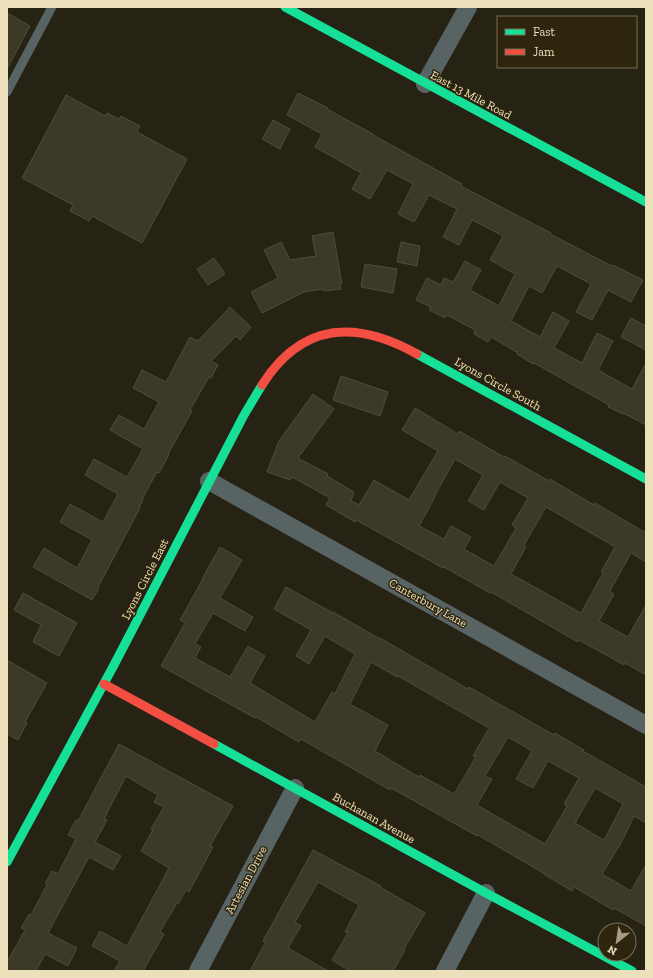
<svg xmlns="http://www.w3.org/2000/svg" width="653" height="978" viewBox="0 0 653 978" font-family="'Zilla Slab',serif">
<rect width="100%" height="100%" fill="#262214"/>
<path fill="#3c3a27" stroke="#4e4d37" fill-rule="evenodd" d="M7 13 30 26 7 69Z
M298 93 328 108 327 109 373 134V135L462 184 461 186 551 233 550 234 612 266 613 265 643 280 631 302 608 290 592 320 576 312 591 284 557 266 542 293 529 286 511 321 540 337 553 312 569 321 554 348 582 363 597 333 613 341 598 370 632 389 646 363V425L623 413V414L608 407 609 405 534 363 533 364 517 354 518 353 491 337 488 342 474 334 475 330 447 315 445 318 429 310 431 307 416 300 427 278 441 285 444 278 453 282 465 261 481 270 470 290 499 306 515 274 490 260 503 236 472 220 459 245 443 237 457 209 429 195 414 222 398 214 413 184 387 170 370 199 352 189 361 173 315 147 322 134 287 115Z
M66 95 105 116 107 113 119 119 121 116 140 126 137 132 187 159 142 243 92 216 89 221 70 211 73 205 22 178Z
M273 120 290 129 280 149 262 139Z
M333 232 342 284 340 283 341 289 324 291V289L304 292 262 313 251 292 278 278 264 250 281 242 290 260 316 256 312 236Z
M401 242 420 246 417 266 397 262Z
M214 258 225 274 208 285 197 269Z
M365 264 397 269 393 293 361 287Z
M230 307 251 327 240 340 236 336 211 361 218 365 211 378 209 377 190 410 192 411 168 454 169 455 159 473 157 472 142 499H143L139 508H140L98 587 99 588 92 600 33 567 44 548 77 568 92 540 60 522 70 504 103 522 118 494 85 475 94 459 127 477 143 449 110 430 119 415 144 429 159 402 133 388 142 370 166 382 190 337 198 341Z
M631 318 646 326V350L621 337Z
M341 376 388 392 380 416 333 400Z
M313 394 334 409 298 458 328 474 327 476 354 492 351 501 359 505 374 480 409 500 438 451 402 430 415 408 458 434 459 431 504 457 505 456 549 481 550 479 594 505 595 503 646 533V562L631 553 610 591 614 594 599 621 628 637 646 605V675L625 663 624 665 579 640 578 642 491 592 490 593 444 567 443 568 356 520 355 522 326 505 330 498 292 477 290 480 267 472 279 441ZM455 459 483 475 468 501 484 510 500 482 528 498 512 525 516 528 494 566 464 549 471 537 451 526 444 539 419 526 435 497H434ZM546 507 615 547 601 572 603 573 581 613 511 574 526 547 524 545Z
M220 547 242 560 220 598 253 617 245 631 213 613 195 644 201 647 195 658 230 677 248 646 265 656 250 683 315 722 332 692 335 694 355 654 325 636 309 664 296 656 311 630 274 609 286 587 333 613V612L380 639V638L468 689 469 687 554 735 555 733 584 750 583 751 646 787V823L634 816 621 843 602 874 631 891 646 865V926L614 908 613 910 574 887 572 891 545 875V874L478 835 477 836 391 788 390 790 301 739 299 742 256 717 255 718 161 666 185 623 180 620 203 579H202ZM371 662 397 677 398 676 489 728 473 756 476 757 454 794 420 775 419 777 375 751 388 725 350 704ZM508 737 532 751 516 779 533 788 548 761 579 778 564 804 567 806 545 844 477 805 492 779 485 776ZM595 788 623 804 604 840 575 823Z
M23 593 77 623 59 656 33 642 41 625 14 610Z
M7 660 47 683 25 722 27 723 18 740 7 734Z
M119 744 233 806 210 846 213 847 189 892 186 890 179 903H177L160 932 164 934 143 971H114L120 961 92 946 100 931 127 946 169 868 141 851 153 830 151 829 164 807 154 802 158 795 126 776 104 819 107 820 95 842 121 856 113 870 89 857 48 933 77 948 68 966 45 954 36 971H7V962L25 930 21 928 29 914 31 915 47 885 45 884 52 871 58 874 76 839 68 835 76 820 78 821Z
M313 850 381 886 380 887 425 913 404 949 405 950 393 971H350L332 960 348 933 345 932 359 905 318 882 295 922 301 926 288 948 328 971H250L265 943 263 941Z"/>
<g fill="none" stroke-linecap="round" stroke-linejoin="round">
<path stroke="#586363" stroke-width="9" d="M7 92 52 7"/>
<path stroke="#586363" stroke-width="18" d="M425 84 468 7
M209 481 646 725
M198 971 295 788
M445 971 486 893"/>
<path stroke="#16e098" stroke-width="9" d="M285 7 646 202
M417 354 646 479
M214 744 486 893 632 971
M7 862 114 665 244 415 262 385"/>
<path stroke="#f24e42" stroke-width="9" d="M262 385C302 322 356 320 417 354
M104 684 214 744"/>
</g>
<g text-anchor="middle" stroke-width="3" stroke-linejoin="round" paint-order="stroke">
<g font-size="12" fill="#ece0bb" stroke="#2d250d">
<text transform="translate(471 95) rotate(28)" y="4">East 13 Mile Road</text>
<text transform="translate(498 384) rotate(29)" y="4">Lyons Circle South</text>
<text transform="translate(145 579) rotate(-63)" y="4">Lyons Circle East</text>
<text transform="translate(428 603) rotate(29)" y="4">Canterbury Lane</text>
<text transform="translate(374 818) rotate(29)" y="4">Buchanan Avenue</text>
<text transform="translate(246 880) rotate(-62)" y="4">Artesian Drive</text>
</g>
</g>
<rect width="653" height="978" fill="none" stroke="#ece0bb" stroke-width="16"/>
<rect x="497" y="16" width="140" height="52" fill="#2d250d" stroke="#797053"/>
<rect x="505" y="29" width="20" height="6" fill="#16e098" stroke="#797053"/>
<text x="533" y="36" font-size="12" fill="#ece0bb">Fast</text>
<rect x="505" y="49" width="20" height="6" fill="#f24e42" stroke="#797053"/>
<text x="533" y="56" font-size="12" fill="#ece0bb">Jam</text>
<g transform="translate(617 942) rotate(210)"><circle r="19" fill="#2d250d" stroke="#797053"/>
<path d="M0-3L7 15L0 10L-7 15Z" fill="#a79e81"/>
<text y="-6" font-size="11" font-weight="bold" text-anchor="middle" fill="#ece0bb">N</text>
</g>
</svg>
